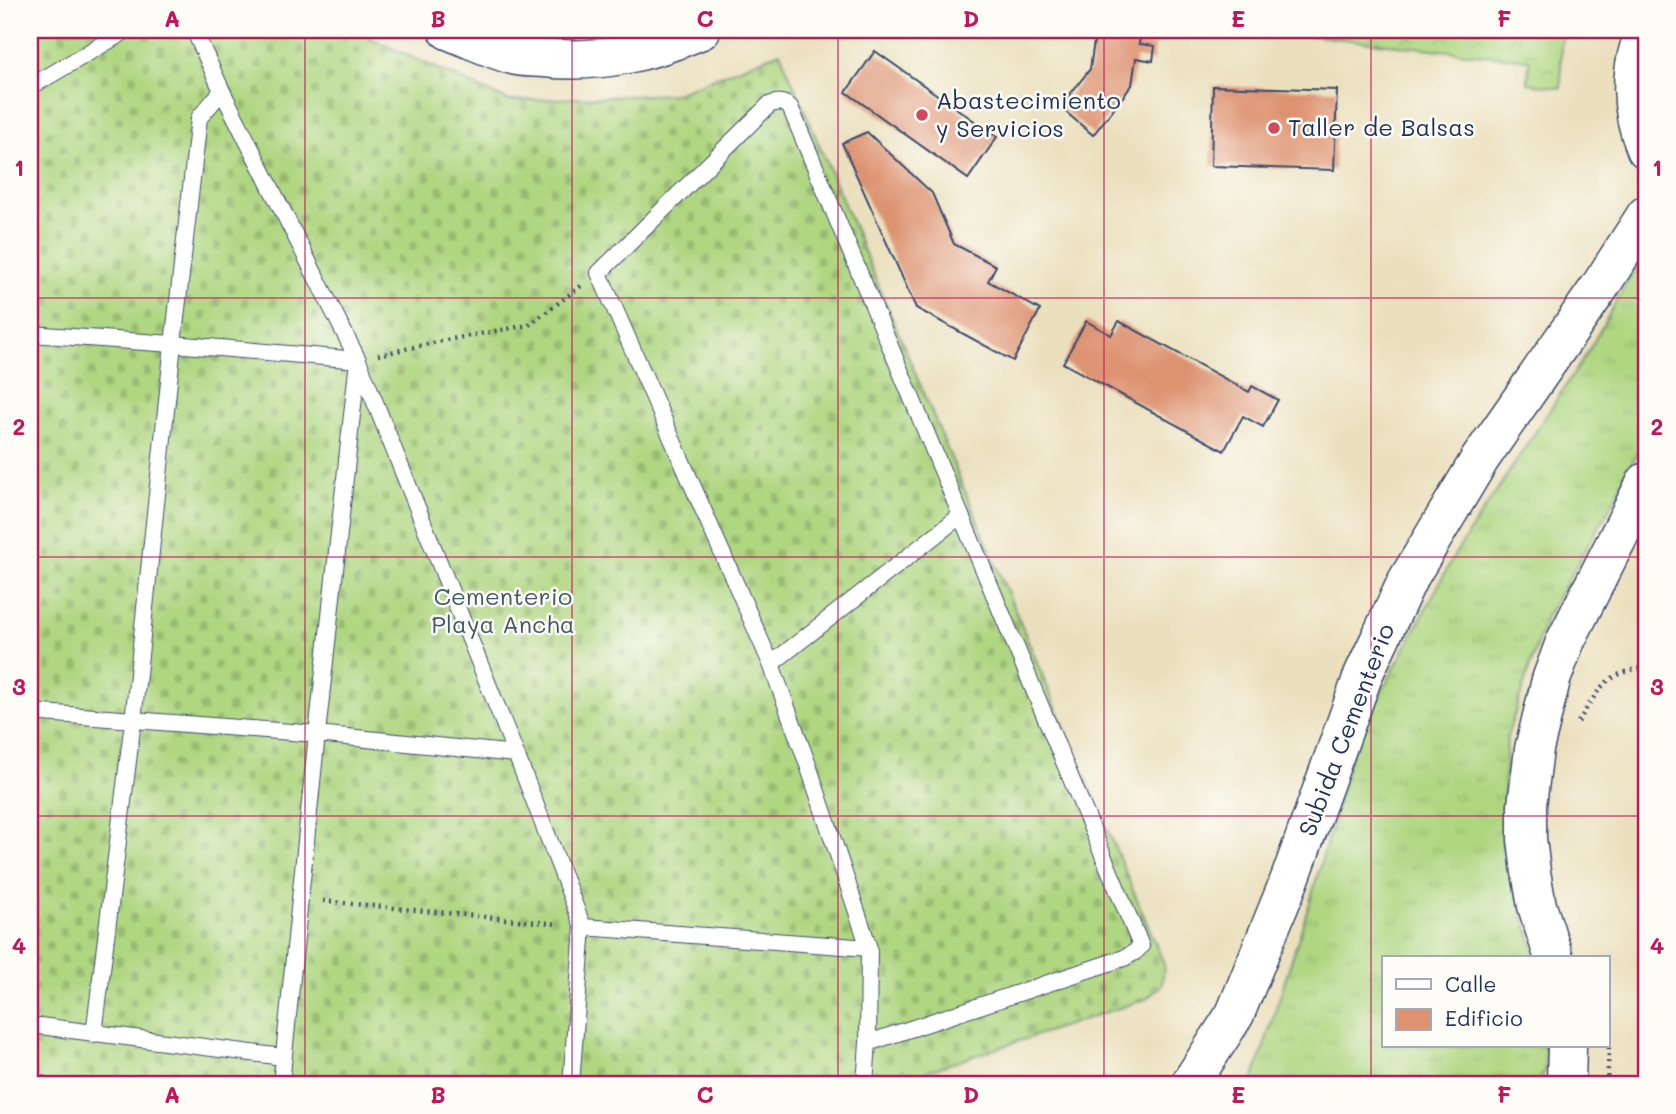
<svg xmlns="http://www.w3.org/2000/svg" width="1676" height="1114" viewBox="0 0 1676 1114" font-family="Mali,sans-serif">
<defs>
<pattern id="grass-tufts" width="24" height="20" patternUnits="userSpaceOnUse" patternTransform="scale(1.75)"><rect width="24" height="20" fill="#afd680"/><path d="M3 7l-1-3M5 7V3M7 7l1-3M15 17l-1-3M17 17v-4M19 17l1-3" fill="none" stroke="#96b871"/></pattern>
<pattern id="cemetery-stones" width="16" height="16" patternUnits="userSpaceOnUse" patternTransform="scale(1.75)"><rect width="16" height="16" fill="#afd680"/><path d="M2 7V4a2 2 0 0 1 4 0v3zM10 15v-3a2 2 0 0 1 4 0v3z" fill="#96b871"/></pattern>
<pattern id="park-crowns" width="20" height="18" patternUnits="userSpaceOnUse" patternTransform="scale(1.75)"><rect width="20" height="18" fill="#afd680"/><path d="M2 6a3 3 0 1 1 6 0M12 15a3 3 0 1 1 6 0" fill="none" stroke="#96b871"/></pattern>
</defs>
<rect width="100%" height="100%" fill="#fdfcf7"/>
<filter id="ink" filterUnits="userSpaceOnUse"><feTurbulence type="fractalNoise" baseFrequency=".0143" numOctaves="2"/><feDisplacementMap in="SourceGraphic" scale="14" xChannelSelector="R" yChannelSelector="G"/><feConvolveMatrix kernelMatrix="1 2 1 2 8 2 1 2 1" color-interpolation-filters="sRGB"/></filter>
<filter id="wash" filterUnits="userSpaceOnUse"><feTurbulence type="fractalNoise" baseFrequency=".00686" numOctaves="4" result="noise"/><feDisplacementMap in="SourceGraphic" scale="28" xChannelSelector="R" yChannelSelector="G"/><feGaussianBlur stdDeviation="1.57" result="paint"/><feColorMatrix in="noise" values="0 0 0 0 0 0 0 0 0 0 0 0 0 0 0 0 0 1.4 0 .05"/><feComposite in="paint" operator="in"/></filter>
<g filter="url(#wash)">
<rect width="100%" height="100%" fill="#ebe0bd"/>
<path fill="url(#grass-tufts)" stroke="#65826f" stroke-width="2" d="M1646 257V434L1616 497 1546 617 1507 737 1502 845 1537 958H1384V1046H1546L1545 1068 1540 1084H1252L1310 902 1355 742 1455 554 1586 355 1640 260Z"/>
<path fill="url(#cemetery-stones)" stroke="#65826f" stroke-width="2" d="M30 30H354L400 52 509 101 674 94 780 52 1164 964 1162 985 1146 999 904 1079V1084H30Z"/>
<path fill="url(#park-crowns)" stroke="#65826f" stroke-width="2" d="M1263 30H1569L1561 41V88L1528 83 1529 60Z"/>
<g id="blocks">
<path fill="#dd9270" d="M1110 30H1141L1139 44 1155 46 1153 61 1136 58 1132 85 1093 135 1060 107 1090 69 1095 34 1109 36Z
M875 51 997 137 968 179 846 92Z
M1213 86 1337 90 1334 170 1211 166Z
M867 132 932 193 954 244 996 266 988 281 1040 310 1013 361 916 308 842 143Z
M1086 321 1111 335 1119 321 1249 392 1252 386 1278 400 1263 427 1243 416 1224 451 1063 363Z"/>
</g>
</g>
<g filter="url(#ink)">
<use href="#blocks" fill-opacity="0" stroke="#3a4a6c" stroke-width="2"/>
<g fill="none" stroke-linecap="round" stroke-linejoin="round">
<defs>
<path id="service" d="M194 30 222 91 358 360 516 754 583 927 869 948 868 1043 865 1084
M30 87 127 30
M30 334 173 344 358 360 317 734 281 1084
M771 664 960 516
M30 712 317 734 516 754
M40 1026 283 1057
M94 1034 133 721 173 344 199 118 222 91
M868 1043 1124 958 1135 952 1141 946 790 107C782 101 778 102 769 105L599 273 771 664 808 765 869 948
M30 1083 42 1084
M571 1084 583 927"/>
<path id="tertiary" d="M1190 1084 1235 1014 1290 879 1364 673 1407 581 1480 459 1599 288 1646 215"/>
<path id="primary" d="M448 30C469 38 491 49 513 55 523 58 534 57 545 58 601 64 649 52 701 30
M1646 30C1628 68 1630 111 1646 149
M1554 958 1537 906 1531 872 1527 839V805L1534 749 1551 680 1565 642 1646 482
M1566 1084 1567 1046"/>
</defs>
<use href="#service" stroke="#3a4a6c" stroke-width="18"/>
<use href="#tertiary" stroke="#3a4a6c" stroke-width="41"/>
<use href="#primary" stroke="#3a4a6c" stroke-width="41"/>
<path stroke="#3a4a6c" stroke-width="4.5" stroke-dasharray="2 5" stroke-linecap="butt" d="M378 355 446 340 529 325 581 286
M1578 722C1601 687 1602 675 1646 667
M323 901 558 924
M1607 1084 1609 1050 1608 1034"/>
<use href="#service" stroke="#fff" stroke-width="16"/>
<use href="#tertiary" stroke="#fff" stroke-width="38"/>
<use href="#primary" stroke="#fff" stroke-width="38"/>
</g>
</g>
<path fill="none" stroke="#c2185b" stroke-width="2" stroke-opacity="0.55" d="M305 30V1084M572 30V1084M838 30V1084M1104 30V1084M1371 30V1084M30 298H1646M30 557H1646M30 816H1646"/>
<g fill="#d1495b" stroke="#fdfcf7" stroke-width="2.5">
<circle cx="922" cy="115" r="7"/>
<circle cx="1274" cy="128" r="7"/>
</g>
<g text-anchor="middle" stroke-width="5" stroke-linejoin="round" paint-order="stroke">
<g font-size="24" fill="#1b2f5e" stroke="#fdfcf7" text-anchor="start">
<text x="936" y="109">Abastecimiento<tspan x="936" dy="28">y Servicios</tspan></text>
<text x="1288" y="136">Taller de Balsas</text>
</g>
<g font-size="24" fill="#405966" stroke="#fdfcf7">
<text x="503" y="605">Cementerio<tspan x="503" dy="28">Playa Ancha</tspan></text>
</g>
<g font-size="24" fill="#1b2f5e" stroke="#fdfcf7">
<text transform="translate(1347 730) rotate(-69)" y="8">Subida Cementerio</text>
</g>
</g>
<rect width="1676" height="1114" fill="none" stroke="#fdfcf7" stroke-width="77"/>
<rect x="1382" y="956" width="228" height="91" fill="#fdfcf7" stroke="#a3aaba" stroke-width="2"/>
<rect x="1396" y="979" width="35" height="10" fill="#ffffff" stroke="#a3aaba" stroke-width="2"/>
<text x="1445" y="992" font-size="21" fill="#1b2f5e">Calle</text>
<rect x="1396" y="1009" width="35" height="21" fill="#dd9270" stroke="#a3aaba" stroke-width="2"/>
<text x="1445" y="1026" font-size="21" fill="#1b2f5e">Edificio</text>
<rect x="38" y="38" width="1600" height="1038" fill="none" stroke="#c2185b" stroke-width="2.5"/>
<g font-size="23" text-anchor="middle" font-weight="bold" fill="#c2185b">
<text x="172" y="27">A</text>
<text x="438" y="27">B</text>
<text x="705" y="27">C</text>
<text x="971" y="27">D</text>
<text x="1238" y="27">E</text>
<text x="1504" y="27">F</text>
<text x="19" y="176">1</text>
<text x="1657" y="176">1</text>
<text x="19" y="435">2</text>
<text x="1657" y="435">2</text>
<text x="19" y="695">3</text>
<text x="1657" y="695">3</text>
<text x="19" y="954">4</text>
<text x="1657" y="954">4</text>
<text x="172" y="1103">A</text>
<text x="438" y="1103">B</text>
<text x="705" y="1103">C</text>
<text x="971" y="1103">D</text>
<text x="1238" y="1103">E</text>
<text x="1504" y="1103">F</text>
</g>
</svg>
